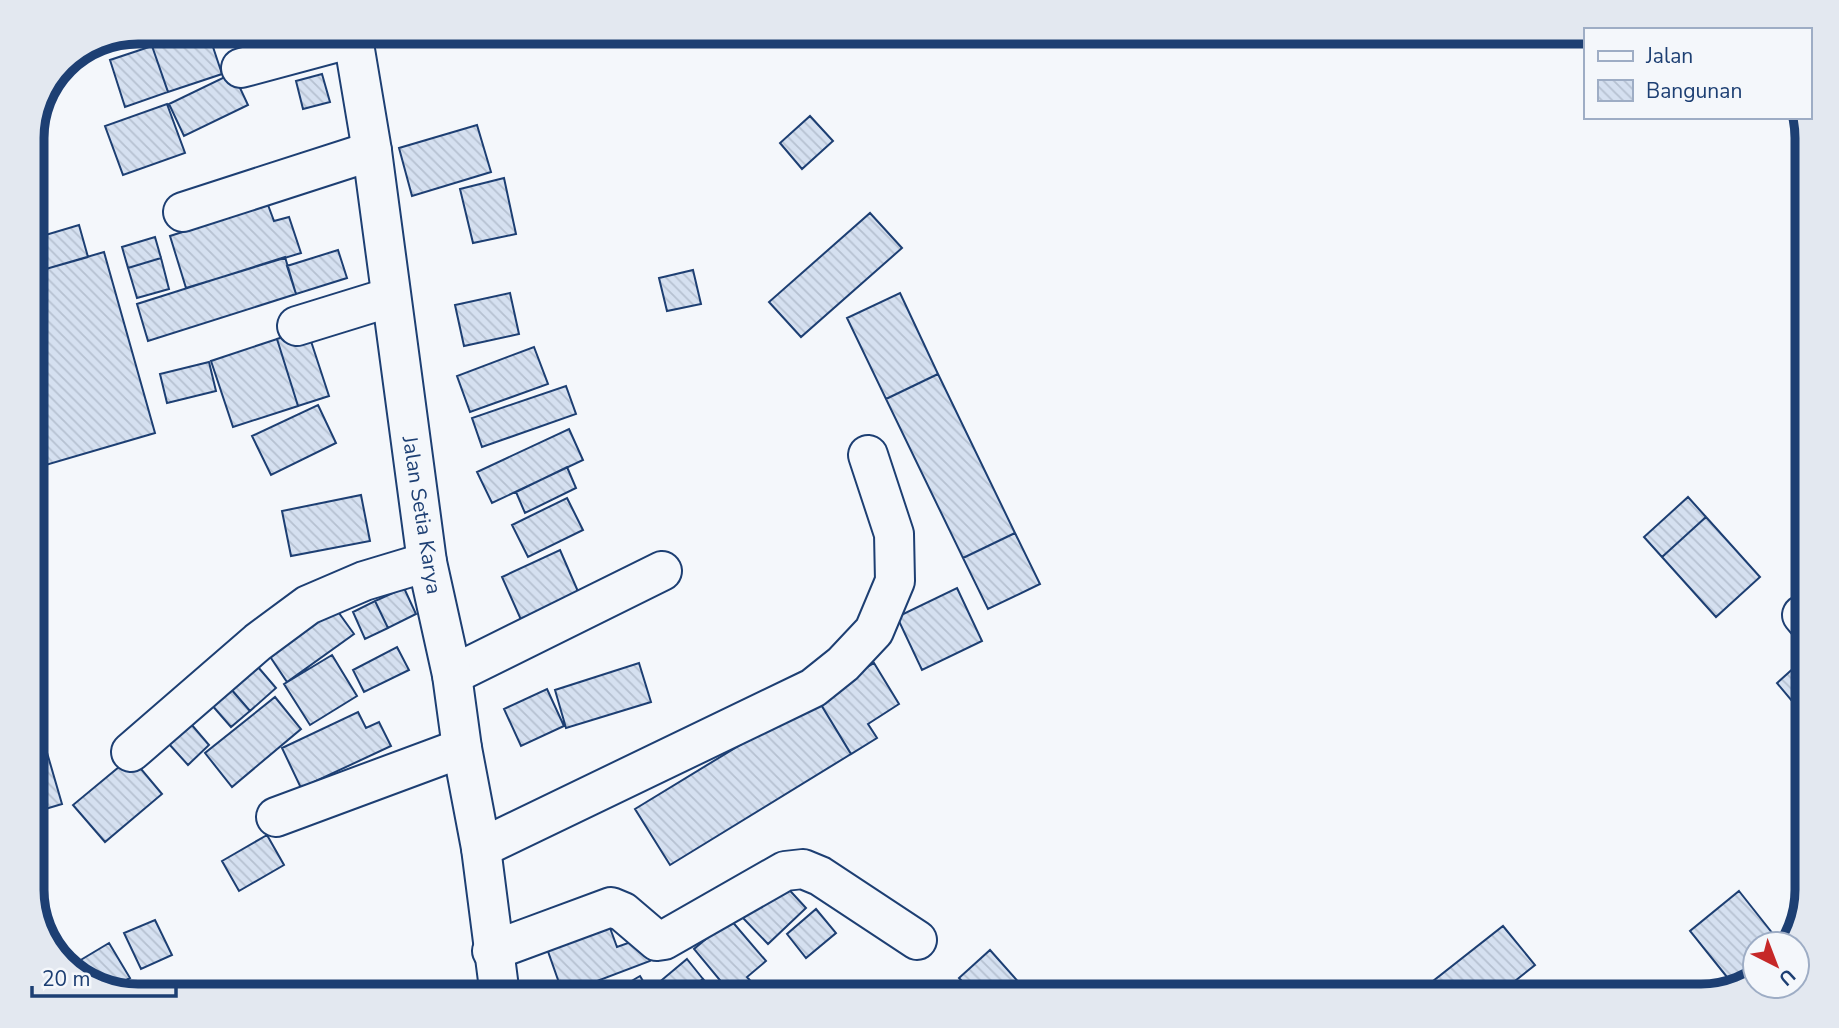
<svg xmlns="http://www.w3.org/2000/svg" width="1839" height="1028" viewBox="0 0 1839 1028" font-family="'Nunito Sans',sans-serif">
<defs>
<pattern id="building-back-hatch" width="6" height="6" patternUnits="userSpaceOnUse" patternTransform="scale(1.75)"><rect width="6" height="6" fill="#d5e0f0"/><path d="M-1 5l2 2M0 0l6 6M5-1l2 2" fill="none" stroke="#b6c1d1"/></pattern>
</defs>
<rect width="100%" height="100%" fill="#f4f7fb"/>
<path fill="url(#building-back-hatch)" stroke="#1d3f73" stroke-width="2" d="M196 32H208L222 74 168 92 152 46Z
M438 32H487L440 42Z
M152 46 168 92 125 107 110 60Z
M233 73 248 105 184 136 169 104Z
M322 74 330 102 303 109 296 81Z
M167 104 185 153 123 175 105 126Z
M810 116 833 141 802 169 780 143Z
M477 125 491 172 412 196 399 148Z
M504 178 516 234 473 243 460 189Z
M268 205 274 221 289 217 301 253 186 288 170 236Z
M870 213 902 248 801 337 769 302Z
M79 225 88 257 32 273V239Z
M155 237 161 258 128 268 122 247Z
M338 250 347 278 296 294 287 266Z
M104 252 155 433 32 469V273Z
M285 257 296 294 148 341 137 304Z
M161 258 169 289 137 298 128 268Z
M693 270 701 304 667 311 659 278Z
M510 293 519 334 464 346 455 305Z
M900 293 938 374 886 399 847 318Z
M307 329 329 396 298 406 277 339Z
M277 339 298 406 233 427 211 361Z
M534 347 548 384 470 412 457 376Z
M209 362 216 391 167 403 160 374Z
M938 374 1015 533 963 558 886 399Z
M566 386 576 414 482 447 472 418Z
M318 405 336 443 271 475 252 436Z
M569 429 583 460 492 503 477 472Z
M567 467 576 488 525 513 516 492Z
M361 495 370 541 291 556 282 511Z
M1688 497 1706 517 1662 557 1644 537Z
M567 498 583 530 528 557 512 525Z
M1706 517 1760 577 1716 617 1662 557Z
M1015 533 1040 584 988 609 963 558Z
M560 550 580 596 522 622 502 577Z
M404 588 416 614 388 628 375 601Z
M957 588 982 641 922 670 897 617Z
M375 601 388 628 365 639 353 612Z
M331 602 354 634 287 682 265 649Z
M397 647 409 670 364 692 353 670Z
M332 655 357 696 310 725 284 684Z
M1807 656V719L1777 683Z
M639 663 651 702 566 728 555 690Z
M874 663 899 704 868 724 877 738 851 754 817 698Z
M258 667 276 688 250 711 231 689Z
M223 680 250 711 231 727 204 696Z
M547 689 564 726 521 746 504 709Z
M275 697 301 729 232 787 205 753Z
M817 698 851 754 670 865 635 809Z
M34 708 62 804 32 813V709Z
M358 712 366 728 379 722 391 746 301 788 282 748Z
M191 724 209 745 188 765 169 744Z
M131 757 162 794 105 842 73 805Z
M267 835 284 865 239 891 222 861Z
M782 882 806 908 768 944 743 918Z
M1739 891 1781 944H1755V982L1735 987 1690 931Z
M816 909 836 933 806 958 787 934Z
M606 917 617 947 642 938 650 961 563 994 544 940Z
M730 919 766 961 747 977 762 994 759 996H733L694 949Z
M155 920 172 955 141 969 124 933Z
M1503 926 1535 965 1496 996H1436L1428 985Z
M109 943 130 978 110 989 94 985 79 961Z
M990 950 1031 996H976L959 978Z
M687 959 703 979 682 996H657L651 989Z
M640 976 652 996H606Z
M703 979 718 996H682Z
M1543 982 1554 996H1524Z"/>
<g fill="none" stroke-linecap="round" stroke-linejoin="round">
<defs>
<path id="minor" d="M241 68 353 38
M183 212 372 151
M297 326 391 297
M1802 615 1807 621
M452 675 662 571
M131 752 258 642 308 605 364 581 427 562
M276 817 462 748
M481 848 813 688 843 664 874 631 895 581 894 534 868 455
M492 951 611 907 623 912 657 941 664 940 785 871 803 869 820 876 917 940"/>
<path id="major" d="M352 32 372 151 427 562 452 675 462 748 481 848 500 996"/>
</defs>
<use href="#minor" stroke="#1d3f73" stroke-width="42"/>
<use href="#major" stroke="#1d3f73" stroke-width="42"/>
<use href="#minor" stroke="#f4f7fb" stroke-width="38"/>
<use href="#major" stroke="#f4f7fb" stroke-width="38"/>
</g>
<g text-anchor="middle" stroke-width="5" stroke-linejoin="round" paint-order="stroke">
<g font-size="21" fill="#1d3f73" stroke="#f4f7fb">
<text transform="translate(422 515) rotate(81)" y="7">Jalan Setia Karya</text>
</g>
</g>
<path d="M0 0H1839V1028H0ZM138 44H1701A94 94 0 0 1 1795 138V890A94 94 0 0 1 1701 984H138A94 94 0 0 1 44 890V138A94 94 0 0 1 138 44Z" fill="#e3e8f0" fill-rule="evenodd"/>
<path fill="none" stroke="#1d3f73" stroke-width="9" d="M138 44H1701A94 94 0 0 1 1795 138V890A94 94 0 0 1 1701 984H138A94 94 0 0 1 44 890V138A94 94 0 0 1 138 44Z"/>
<rect x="1584" y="28" width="228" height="91" fill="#f4f7fb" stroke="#9eadc5" stroke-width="2"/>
<rect x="1598" y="51" width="35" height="10" fill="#f4f7fb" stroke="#9eadc5" stroke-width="2"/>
<text x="1646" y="63" font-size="21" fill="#1d3f73">Jalan</text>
<rect x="1598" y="80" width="35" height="21" fill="url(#building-back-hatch)" stroke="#9eadc5" stroke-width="2"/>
<text x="1646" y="98" font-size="21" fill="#1d3f73">Bangunan</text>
<g transform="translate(1776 965) rotate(138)"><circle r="33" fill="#f4f7fb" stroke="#9eadc5" stroke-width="2"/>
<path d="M0-5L12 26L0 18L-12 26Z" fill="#c62828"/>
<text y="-10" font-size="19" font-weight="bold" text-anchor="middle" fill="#1d3f73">U</text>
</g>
<path d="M32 986v10h144v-10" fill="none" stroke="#1d3f73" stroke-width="3.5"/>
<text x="42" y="986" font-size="21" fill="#1d3f73" stroke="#f4f7fb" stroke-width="5" paint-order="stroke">20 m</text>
</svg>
